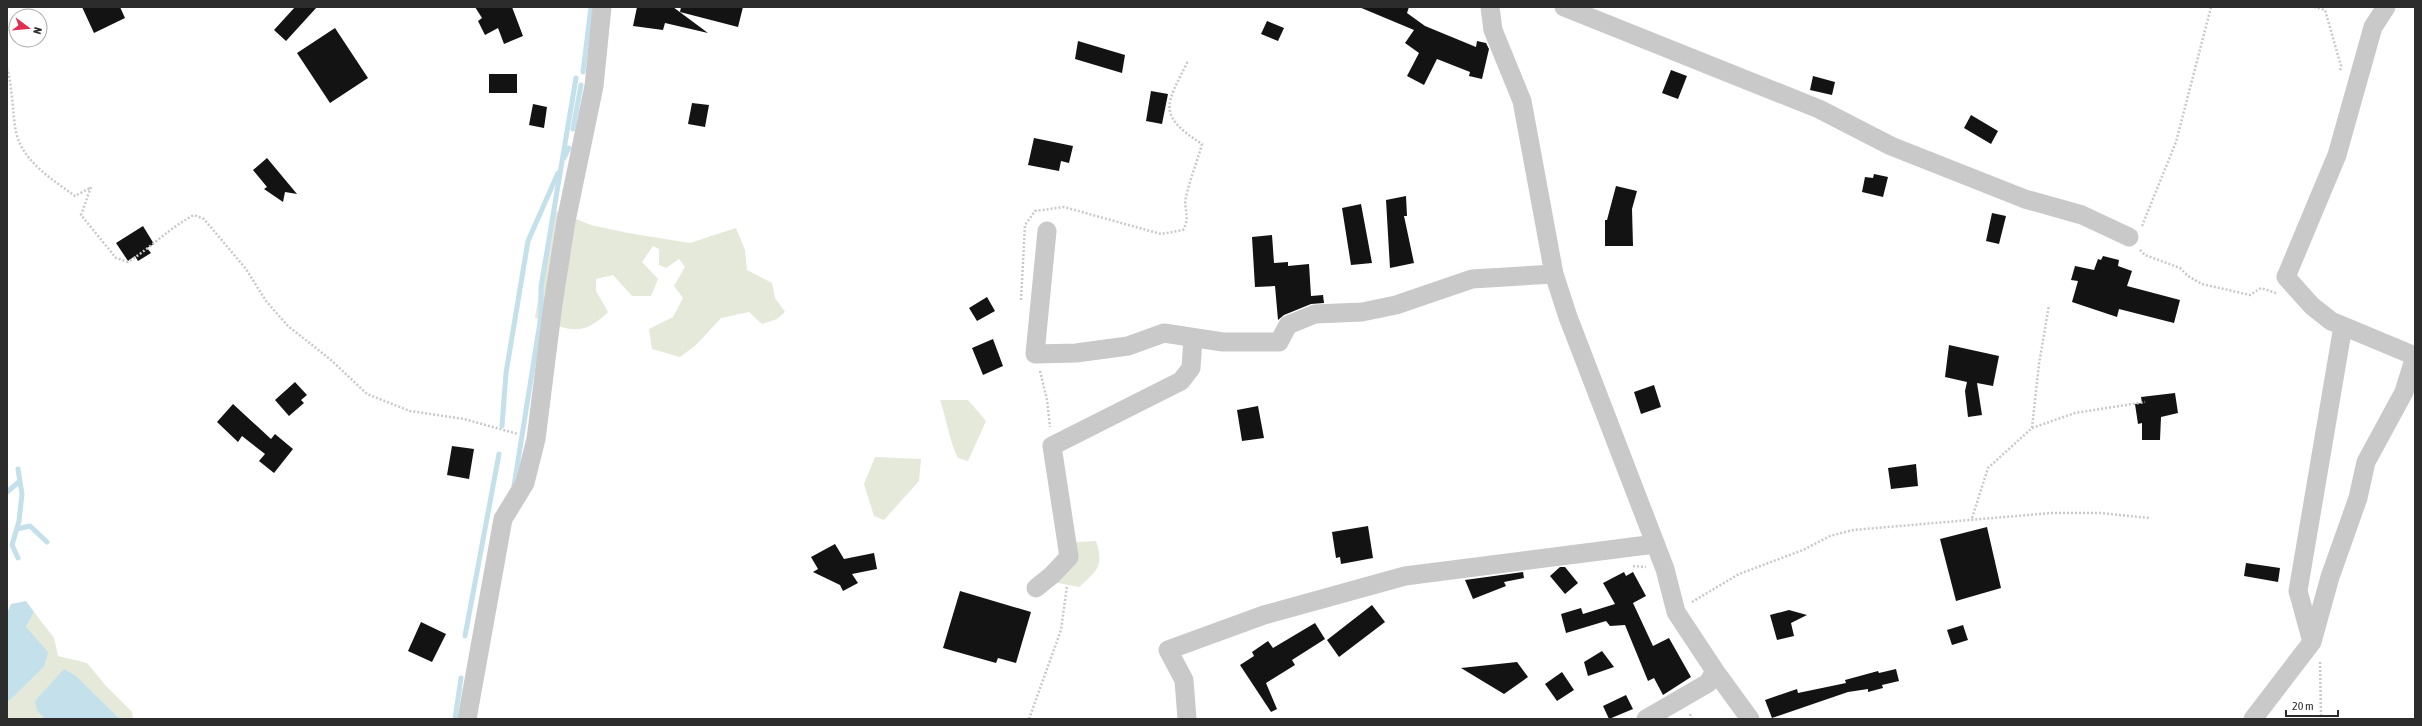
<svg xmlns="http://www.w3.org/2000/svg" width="2422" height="726" viewBox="0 0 2422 726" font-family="'Asap Condensed',sans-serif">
<rect width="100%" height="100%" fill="#fff"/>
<path fill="#e4e9d9" d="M553 210 591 225 628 233 690 243 736 228 745 250 747 270 772 283 775 298 785 312 777 319 762 324 749 312 721 318 696 345 680 357 652 349 649 329 673 317 683 298 674 286 685 267 679 259 666 268 659 265V249L653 246 642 262 658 279 651 296H632L613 275 596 279V291L608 312C581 339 567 329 535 318Z
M940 400H968L986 421 968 461 958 458C949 440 947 420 940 400Z
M875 457 921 459 919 481 884 520 874 516 864 484Z
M1096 541C1104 566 1098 570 1079 587L1043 580 1045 569 1077 542Z
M34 612 54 638 58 656 87 663 107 687 132 712 133 719H120L75 675 64 669 37 711 45 719H7V703L44 667 26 627Z"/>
<path fill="#c4e0ea" d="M26 601 34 612 26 627 48 652 44 667 7 703V613L11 604Z
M64 669 75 675 120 719H45L37 711 35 701Z"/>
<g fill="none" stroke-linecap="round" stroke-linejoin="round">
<path stroke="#c4e0ea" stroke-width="5" d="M583 72 591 7
M573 129 581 85
M564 158 569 148
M502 426 506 373 528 241 558 173
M514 486 541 316V287L576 78
M7 492 20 481
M17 529 30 526 47 542
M18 558 12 545 19 521 22 494 18 469
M465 636 499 454
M455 719 461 678"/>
</g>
<path fill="#131313" d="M82 7H120L125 18 94 33Z
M295 7H317L286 41 274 30Z
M475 7H512L523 36 504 44 498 28 485 35 478 21 482 18Z
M637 7H673L708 33 665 23 663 30 633 26Z
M681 7H743L738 27 680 12Z
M1359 7H1409L1407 13 1425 26 1476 47 1477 41 1486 43 1489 49 1482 79 1469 76 1470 72 1437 59 1424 85 1407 76 1419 53 1405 43 1414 30Z
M1267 21 1284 28 1278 41 1261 34Z
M335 28 368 78 330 103 297 53Z
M1078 41 1125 55 1122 73 1075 59Z
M1671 70 1687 76 1678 99 1662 93Z
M489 74H517V93H489Z
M1813 76 1835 82 1832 95 1810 90Z
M1151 91 1168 94 1162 124 1146 121Z
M692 103 709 105 705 127 688 124Z
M533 104 547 107 544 128 529 125Z
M1971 115 1998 131 1991 144 1964 128Z
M1034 138 1073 146 1069 163 1061 161 1059 171 1028 165Z
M267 158 297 194 285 192 283 202 264 189 267 187 253 170Z
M1874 174 1888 177 1883 197 1862 192 1865 177 1873 178Z
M1616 186 1637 191 1632 209 1633 246H1605V220H1607Z
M1406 196 1407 216H1404L1414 263 1390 268 1386 200Z
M1361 204 1372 263 1351 265 1342 208Z
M1992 213 2006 216 1999 244 1986 241Z
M143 226 154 244 147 248 151 253 138 261 135 256 128 261 116 243Z
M1272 235 1274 263 1288 262V266L1309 264 1311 296 1323 295 1324 303 1311 304 1284 315 1278 320 1275 286 1255 287 1252 237Z
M2103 256 2119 260 2118 266 2132 271 2127 286 2180 300 2174 323 2119 309 2117 317 2072 302 2078 281 2071 280 2075 266 2094 270 2098 259 2101 260Z
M987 297 995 311 977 321 969 308Z
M993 339 1003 366 983 375 972 348Z
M1949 345 1999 356 1993 386 1977 383 1982 415 1968 417 1965 391 1967 382 1945 377Z
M295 382 307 395 301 400 304 403 289 416 275 400Z
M1654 385 1661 407 1641 414 1634 392Z
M2175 393 2178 413 2161 417 2160 440H2142V423L2138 424 2135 404 2142 403 2141 397Z
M233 404 271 439 275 434 293 449 274 473 259 461 265 454 242 436 238 442 217 422Z
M1258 406 1264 438 1242 441 1237 410Z
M452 446 474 449 469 479 447 475Z
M1916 464 1918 486 1891 489 1888 468Z
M1368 526 1373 558 1341 564 1340 557 1336 558 1332 532Z
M1987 527 2001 588 1956 601 1940 539Z
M835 544 844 559 874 553 877 569 852 574 858 583 843 591 840 585 813 572 818 569 811 557Z
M2246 563 2280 568 2278 582 2244 576Z
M1560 567H1565L1578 583 1565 594 1550 576Z
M1523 572 1524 578 1504 582 1506 586 1473 599 1465 580Z
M1624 572 1626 576 1633 572 1646 596 1633 603 1653 646 1669 638 1691 677 1663 695 1654 678 1648 681 1625 625 1610 626 1606 621 1566 633 1561 614 1581 608 1583 614 1615 604 1603 583Z
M960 591 1031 612 1016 663 998 658 996 663 943 648Z
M1372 605 1385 622 1339 657 1327 640Z
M1789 610 1807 615 1791 623 1794 636 1777 640 1770 615Z
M421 622 446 634 432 662 408 651Z
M1315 623 1325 639 1292 660 1295 665 1266 683 1277 709 1271 712 1240 665 1254 656 1252 652 1268 641 1273 648Z
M1963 625 1968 640 1952 645 1947 630Z
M1602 651 1614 667 1588 676 1584 662Z
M1517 662 1528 677 1504 694 1461 668Z
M1896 669 1899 681 1882 685 1883 688 1868 692V689L1848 692 1772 718 1765 700 1797 689 1798 693 1846 683 1845 680 1878 671 1879 673Z
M1562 672 1574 690 1557 701 1545 684Z
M1626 695 1633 709 1609 719 1603 706Z"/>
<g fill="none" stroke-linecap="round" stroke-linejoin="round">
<path stroke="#c9c9c9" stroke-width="2.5" stroke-dasharray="2 2" stroke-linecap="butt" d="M2314 7 2325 10 2341 66 2340 72
M7 68C13 89 12 111 16 132 22 161 53 180 75 196L90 188
M91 187 81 215 116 258 128 262C152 247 169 228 194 215L204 219 246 269 266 301 288 326 331 360 367 394 410 411 464 419 518 434
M2142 226 2176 142 2211 7
M2140 250 2145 255 2180 268 2188 276 2202 284 2250 295 2261 288 2276 293
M1021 300 1025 225 1035 211 1064 207 1161 234 1183 230C1191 216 1183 210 1186 197 1190 179 1197 162 1202 144 1155 114 1167 104 1188 61
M1040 371 1047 400 1050 427
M2032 428 2075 413 2145 402
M1972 518 1988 468 2032 428 2039 364 2049 305
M1633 566 1646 567
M1692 602 1739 574 1803 550 1830 536 1853 530 2051 513H2100L2149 518
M2320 662 2321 719
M1690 714 1692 719
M1029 719 1061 630 1067 586"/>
<path stroke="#c9c9c9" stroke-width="19" d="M1490 7 1493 30 1522 101 1554 274 1568 317 1665 569 1676 612 1715 671 1750 719
M1564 7 1819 109 1891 146 2025 199 2082 215 2129 237
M2386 7 2373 27 2337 155 2286 277 2312 306 2331 321 2415 356
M1047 231 1035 354 1076 353 1128 346 1164 333 1223 342H1279L1288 325 1315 314 1362 312 1396 305 1472 279 1554 274
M1036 588 1052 575 1069 557 1052 446 1181 381 1191 368 1193 339
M2312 642 2298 591 2343 326
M467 719 503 519 525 483 536 439 553 304 566 221 594 86 602 7
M1187 719 1184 680 1168 650 1264 615 1405 576 1655 544
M1646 719 1708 683 1715 671
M2253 719 2312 642 2330 577 2358 498 2366 462 2404 392 2415 356"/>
</g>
<rect width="2422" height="726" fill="none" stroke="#2c2c2c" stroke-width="16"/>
<g transform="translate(28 28) rotate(106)"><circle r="19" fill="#ffffff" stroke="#ababab"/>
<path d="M0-3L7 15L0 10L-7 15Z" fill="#e22e51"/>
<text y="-6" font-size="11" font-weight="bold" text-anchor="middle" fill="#2c2c2c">N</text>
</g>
<path d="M2286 710v6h52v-6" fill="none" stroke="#2c2c2c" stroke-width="2"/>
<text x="2292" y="710" font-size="12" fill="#2c2c2c" stroke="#ffffff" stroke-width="3" paint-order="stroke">20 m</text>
</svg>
